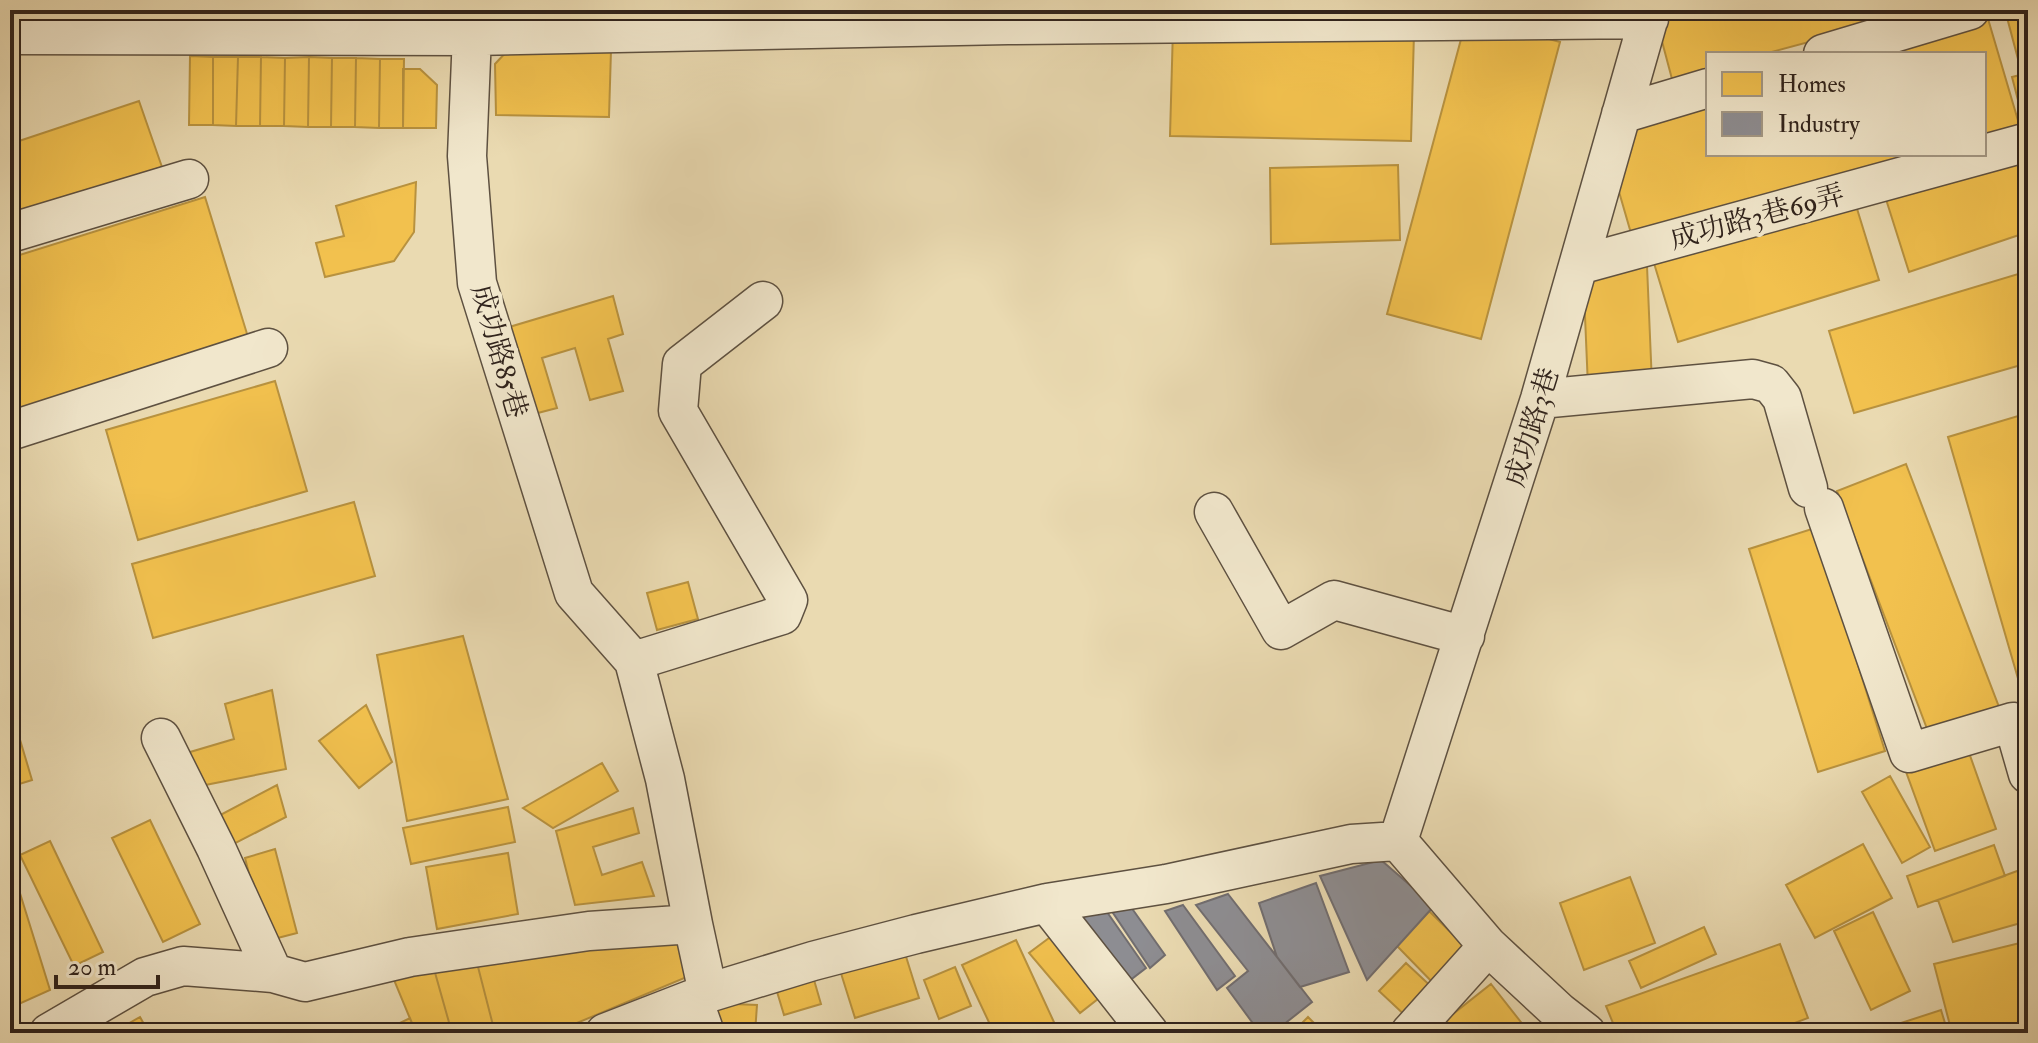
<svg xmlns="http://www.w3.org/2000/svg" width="2038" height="1043" viewBox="0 0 2038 1043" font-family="'IM FELL Double Pica','Noto Serif TC',serif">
<rect width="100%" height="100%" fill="#eadab1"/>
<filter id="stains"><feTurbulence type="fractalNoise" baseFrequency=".0025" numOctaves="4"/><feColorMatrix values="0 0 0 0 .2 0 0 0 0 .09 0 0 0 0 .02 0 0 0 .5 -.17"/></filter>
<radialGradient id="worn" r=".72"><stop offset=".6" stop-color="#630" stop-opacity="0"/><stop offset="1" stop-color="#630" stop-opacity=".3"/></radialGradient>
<path fill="#f2c14e" stroke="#b8923f" stroke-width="2" d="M16 10H71V24H16Z
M567 10H857L567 17Z
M1673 10H1928L1764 54H1708V69L1672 79 1655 15Z
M2005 10H2028V73L2022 74Z
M1986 12 2022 134 1984 145V54H1841Z
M1467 17 1560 42 1481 339 1387 314Z
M1173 28 1414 33 1411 141 1170 136Z
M510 48 611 50 609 117 496 115 495 64Z
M190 56 213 57V125H189Z
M213 57H238L236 126 213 125Z
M238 57H261L260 126H236Z
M261 57 285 58 284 126H260Z
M309 57 332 58 331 127H308Z
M309 57 308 127 284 126 285 58Z
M332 58H356L355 127H331Z
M356 58 380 59 379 128 355 127Z
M380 59H404L403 128H379Z
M403 69H420L437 85 436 128H403Z
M2028 73V130L2026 131 2012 77Z
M1708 93V154H1953L1635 247 1613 171 1632 115Z
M139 101 162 167 10 218V144Z
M2028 146V232L1909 272 1884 193Z
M1398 165 1400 240 1271 244 1270 168Z
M416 182 414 232 394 261 325 277 316 243 344 236 336 206Z
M205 197 248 337 10 412V258Z
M1854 199 1879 280 1678 342 1653 260Z
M1647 266 1652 384 1588 387 1583 269Z
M2028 271V363L1854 413 1829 331Z
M613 296 623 334 608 339 623 391 590 400 575 348 542 358 557 408 530 415 486 334Z
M275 381 307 491 138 540 106 430Z
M2028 413V713L1948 437Z
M1906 464 1999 707 1929 734 1837 491Z
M354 502 375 576 153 638 132 564Z
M1815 528 1885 751 1818 772 1749 549Z
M688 582 698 619 657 630 647 593Z
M463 636 508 799 407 821 377 655Z
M272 690 286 769 190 788 180 755 234 739 225 704Z
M366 705 392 762 359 788 319 741Z
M18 733 32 780 10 787V735Z
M1967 747 1996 829 1935 851 1905 769Z
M602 763 618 791 553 828 523 808Z
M1890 776 1930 847 1902 863 1862 792Z
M277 785 286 817 222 850 209 821Z
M508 807 515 842 411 864 403 828Z
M633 808 639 833 593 847 602 875 642 862 654 896 575 905 556 831Z
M150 820 200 924 163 942 112 838Z
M50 841 103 952 74 966 20 855Z
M1863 844 1892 898 1815 938 1786 885Z
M1994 845 2005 876 1918 907 1907 876Z
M275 849 297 933 266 941 245 858Z
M508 853 518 914 437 929 426 867Z
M10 861 50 990 10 1008Z
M2028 867V921L1953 942 1938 900Z
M1630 877 1655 943 1584 970 1560 903Z
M1429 911 1473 954 1439 989 1397 946Z
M1873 912 1910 991 1871 1010 1834 931Z
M682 926 694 974 553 1033H495L477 963Z
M1704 927 1716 954 1641 988 1629 961Z
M1057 932 1108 991 1080 1013 1029 953Z
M1016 940 1059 1033H994L962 965Z
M2028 941V1026L1999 1033H1952L1934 964Z
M1780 944 1808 1018 1768 1033H1617L1606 1006Z
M903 947 919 998 855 1018 839 967Z
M477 963 495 1033H452L434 969Z
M1406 963 1437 992 1410 1020 1379 991Z
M955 967 971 1006 939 1019 924 980Z
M434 969 452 1033H416L394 980Z
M812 973 821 1004 784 1015 775 985Z
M1491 984 1524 1026 1515 1033H1429Z
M710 1003 757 1005 755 1033 708 1031Z
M1941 1010 1948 1033H1894L1892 1026Z
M140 1017 149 1033H112Z
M1308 1017 1324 1033H1292Z
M410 1018 416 1033H379Z"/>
<path fill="#8d8d92" stroke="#716d6f" stroke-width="2" d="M1381 860 1434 906 1367 980 1320 876Z
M1316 883 1349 972 1300 987 1277 957 1259 903Z
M1121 893 1165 955 1150 968 1103 898Z
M1228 894 1312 1002 1273 1033H1260L1227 988 1248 971 1196 905Z
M1100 902 1146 968 1120 988 1065 912Z
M1183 905 1235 976 1217 990 1165 911Z"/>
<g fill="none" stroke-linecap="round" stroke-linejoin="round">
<defs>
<path id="minor" d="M473 10 467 156 477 283 574 593 634 661
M10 35 473 36 1008 25 1649 19
M1823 54 1970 10
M1621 114 1708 88
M10 233 189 179
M1579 265 2028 142
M1540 399 1753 379 1771 384 1782 398 1808 488
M10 431 268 348
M1824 508 1909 753 2013 722 2028 774
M1214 512 1281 630 1334 600 1465 636
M161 738 216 848 273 973
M1398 841 1540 399 1651 10
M1398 841 1488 946 1559 1012 1586 1033
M1047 903 1149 1033
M693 924 665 779 634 661 782 615 788 600 678 411 682 364 763 301
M693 999 705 1033
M49 1033 145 977 183 966 273 973 305 982 410 957 589 931 693 924 708 993
M605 1033 708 993 813 961 916 934 1047 903 1166 884 1351 844 1398 841
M1410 1033 1488 946"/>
</defs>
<use href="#minor" stroke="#5e5141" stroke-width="41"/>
<use href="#minor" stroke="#f1e7cc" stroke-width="38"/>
</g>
<g text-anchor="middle" stroke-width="8" stroke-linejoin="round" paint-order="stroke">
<g font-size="28" fill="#30231c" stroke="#f1e7cc">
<text transform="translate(1757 216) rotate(-15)" y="10">成功路3巷69弄</text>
<text transform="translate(500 351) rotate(74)" y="10">成功路85巷</text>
<text transform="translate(1531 427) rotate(-73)" y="10">成功路3巷</text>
</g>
</g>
<rect width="2038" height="1043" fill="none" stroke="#eadab1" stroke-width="40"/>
<rect x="12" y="12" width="2014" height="1019" fill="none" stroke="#30231c" stroke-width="4"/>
<rect x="20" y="20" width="1998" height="1003" fill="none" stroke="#30231c" stroke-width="2"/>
<rect x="1706" y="52" width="280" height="104" fill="#f1e7cc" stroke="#a49986" stroke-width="2"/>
<rect x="1722" y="72" width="40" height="24" fill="#f2c14e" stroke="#a49986" stroke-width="2"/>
<text x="1778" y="92" font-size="24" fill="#30231c">Homes</text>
<rect x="1722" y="112" width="40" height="24" fill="#8d8d92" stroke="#a49986" stroke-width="2"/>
<text x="1778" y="132" font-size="24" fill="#30231c">Industry</text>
<path d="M56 975v12h102v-12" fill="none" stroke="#30231c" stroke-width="4"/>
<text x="68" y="975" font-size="24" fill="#30231c" stroke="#f1e7cc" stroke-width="6" paint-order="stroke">20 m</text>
<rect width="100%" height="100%" filter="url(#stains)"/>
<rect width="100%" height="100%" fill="url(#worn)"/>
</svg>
